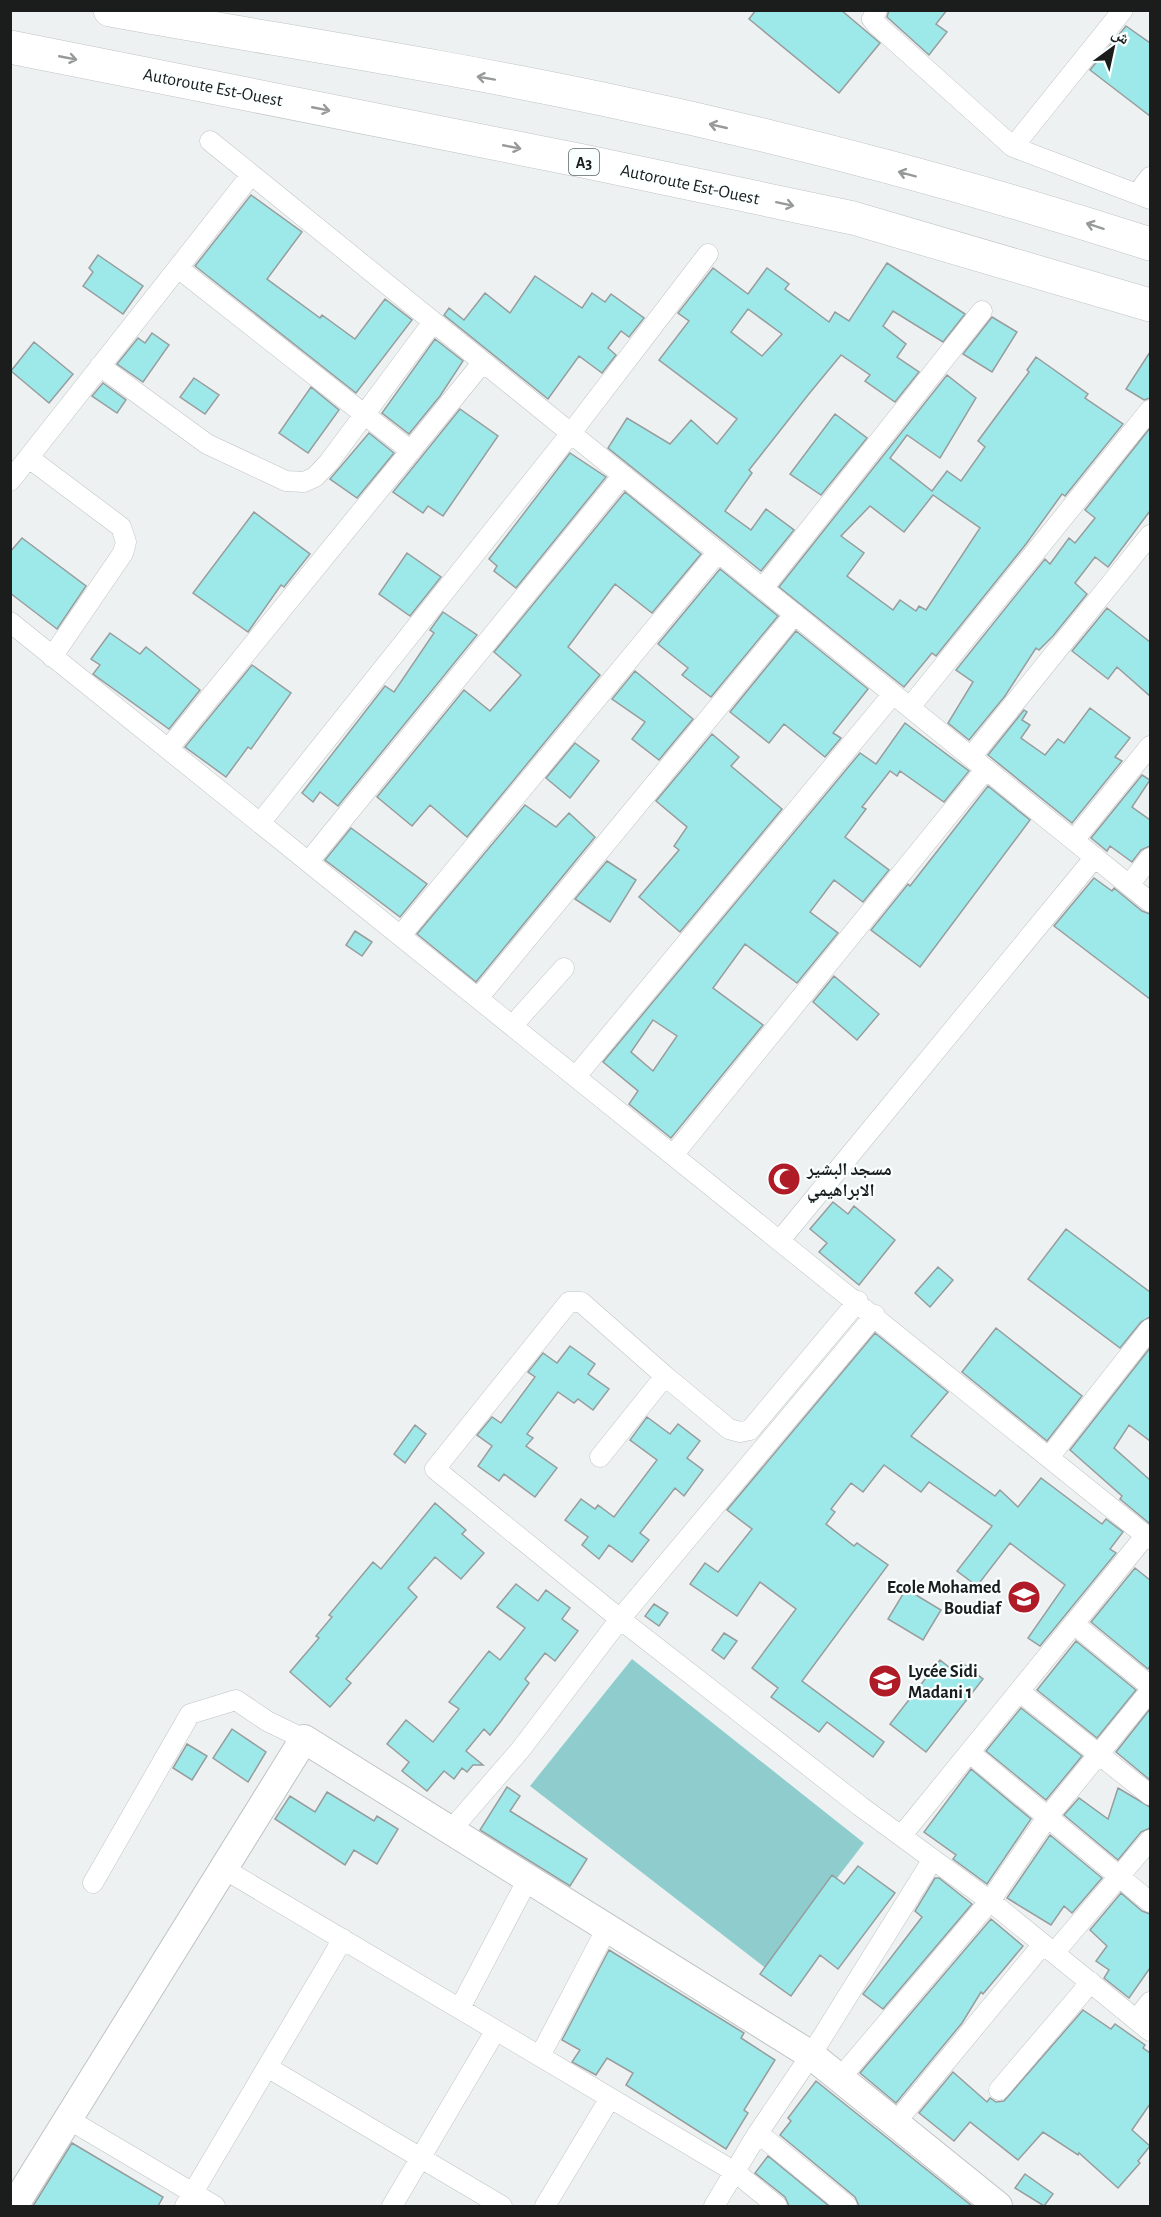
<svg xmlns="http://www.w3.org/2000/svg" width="1161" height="2217" viewBox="0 0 1161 2217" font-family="'Alegreya Sans','Noto Naskh Arabic',sans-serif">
<rect width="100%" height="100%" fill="#edf1f1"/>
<path fill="#8fcccd" d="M632 1659 864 1843 767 1969 530 1786Z"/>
<path fill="#9de9ea" stroke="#989c9c" stroke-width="1.5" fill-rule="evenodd" d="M756 10H841L880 43 839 93 749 19Z
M889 10H947L936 24 947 32 929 55 887 17Z
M1126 26 1150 43V116L1090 70Z
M251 195 302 232 267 279 320 318 322 315 355 339 385 299 412 320 356 393 195 266Z
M98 255 143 286 123 314 83 286 93 272 89 268Z
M887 263 965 314 943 342 893 311 883 326 906 344 897 357 919 372 895 402 865 381 870 375 841 355 808 395 749 470 752 473 725 511 751 530 766 509 794 530 761 571 608 448 627 418 670 444 691 420 717 444 737 419 659 360 689 321 678 313 713 268 748 294 767 268 789 284 785 289 829 322 835 312 849 321ZM748 309 782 334 762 356 731 332Z
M535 276 582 308 592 293 605 302 611 294 644 318 629 337 621 331 608 348 616 355 602 373 579 356 548 399 444 315 449 308 464 320 485 293 510 313Z
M992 317 1017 332 992 372 963 354Z
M152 333 169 345 143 382 117 364 138 338 145 343Z
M435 339 463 361 440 396 409 434 382 413Z
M34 342 73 374 49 403 11 371Z
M1150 352V398L1144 400 1126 389Z
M1036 357 1088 394 1085 398 1123 424 1065 496 1062 494 1026 544 936 656 932 653 904 687 779 587 947 375 976 398 940 458 907 435 890 458 932 491 947 471 961 481 985 447 978 441 1029 372 1027 370ZM933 495 980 528 926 610 919 606 916 611 900 600 893 610 847 576 864 553 841 536 870 506 904 532Z
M194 378 219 395 205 414 180 397Z
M103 383 126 400 117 413 92 396Z
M311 387 339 410 308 453 279 433Z
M460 409 498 436 443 516 428 506 423 513 393 492Z
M835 414 867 438 821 495 790 474Z
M1150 428V511L1108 567 1095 557 1075 583 1087 594 1053 636 1039 650 1036 648 1005 696 969 740 948 723 973 682 956 670 1045 559 1050 564 1069 538 1075 543 1095 518 1085 510Z
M369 433 394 453 357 498 330 479Z
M570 453 606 477 516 588 494 571 497 566 489 559Z
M625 492 701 554 652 613 615 584 568 647 600 675 467 837 430 805 412 826 377 797 464 690 490 711 521 675 494 652Z
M254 512 310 554 284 587 281 585 248 632 193 593Z
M22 538 86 586 57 629 10 593V552Z
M407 553 441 577 410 616 379 594Z
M720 569 778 616 711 697 682 675 688 668 658 644Z
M1107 608 1150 642V696L1117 667 1108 679 1072 651Z
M443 612 477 635 338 806 320 792 313 802 302 793 385 686 394 692 434 633 430 630Z
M796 631 868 689 833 733 841 738 825 757 784 724 769 743 730 712Z
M110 633 140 654 146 647 200 690 169 729 93 674 100 665 91 659Z
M252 665 291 693 251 749 248 747 226 777 185 747Z
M635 671 693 719 659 760 632 739 645 722 612 699Z
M1090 708 1130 738 1115 757 1122 761 1072 823 988 755 1024 710 1027 712 1022 720 1030 725 1021 738 1045 755 1058 739 1064 743Z
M905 723 969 771 944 802 900 771 897 776 890 771 862 807 866 809 845 837 889 870 863 902 834 880 810 912 838 933 797 983 745 944 713 988 763 1025 671 1138 629 1104 638 1091 603 1062 860 753 876 764ZM653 1020 677 1036 653 1071 631 1052Z
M712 734 739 757 731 766 782 809 680 932 639 897 679 850 674 846 687 827 656 801Z
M575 743 599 761 570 798 546 778Z
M1142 775 1150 780 1132 807 1150 820V846L1141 850 1132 862 1110 846 1107 851 1091 838Z
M988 786 1030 820 920 967 871 930 908 884 910 886Z
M525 805 556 827 569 813 595 837 476 982 417 934Z
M351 828 427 884 400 917 325 860Z
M607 861 636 880 610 922 575 899Z
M1094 878 1112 891 1114 888 1142 911 1150 914V999L1054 926Z
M355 931 372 942 362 956 346 945Z
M834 976 879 1014 857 1040 813 1002Z
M833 1202 848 1214 854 1206 895 1240 859 1285 819 1252 827 1243 810 1229Z
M1066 1229 1150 1292V1317L1141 1322 1120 1348 1028 1279Z
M938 1267 953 1280 930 1307 915 1293Z
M996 1328 1082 1396 1047 1441 962 1372Z
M875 1333 948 1392 911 1436 995 1496 1000 1490 1018 1507 1041 1478 1102 1524 1106 1519 1123 1532 1110 1549 1116 1553 1040 1646 1028 1638 1065 1585 1010 1543 977 1586 957 1571 992 1526 929 1482 921 1492 884 1465 863 1492 851 1483 831 1509 835 1512 826 1524 854 1546 857 1543 888 1565 802 1681 884 1742 873 1757 827 1722 819 1732 771 1697 778 1688 752 1668 796 1609 760 1582 737 1616 690 1584 705 1563 718 1572 752 1529 727 1510Z
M570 1346 595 1364 588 1374 609 1389 593 1410 578 1399 574 1403 558 1392 527 1434 533 1438 526 1446 557 1468 535 1497 504 1474 499 1481 478 1466 492 1446 477 1435 492 1417 501 1423 535 1377 528 1372 543 1353 557 1363Z
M1150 1348V1441L1129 1425 1114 1448 1150 1480V1524L1120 1499 1122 1496 1070 1450Z
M647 1417 670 1434 678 1424 700 1441 687 1458 703 1470 684 1496 675 1488 640 1533 649 1540 632 1562 609 1545 599 1559 582 1545 588 1537 565 1520 581 1499 595 1509 598 1505 614 1517 657 1460 630 1440Z
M415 1425 426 1434 405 1463 394 1454Z
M435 1503 466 1530 462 1534 484 1553 461 1579 435 1557 408 1588 417 1597 346 1679 351 1683 330 1707 290 1672 319 1638 316 1636 332 1617 329 1615 373 1562 381 1569Z
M1135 1568 1150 1580V1666L1148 1669 1091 1622Z
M516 1584 538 1601 546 1590 570 1608 562 1619 578 1631 555 1661 545 1653 525 1679 529 1683 501 1721 490 1735 484 1729 466 1751 483 1765H473L467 1772 462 1768 454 1779 444 1771 427 1791 402 1771 409 1762 387 1744 406 1720 433 1742 459 1709 449 1702 489 1651 500 1660 525 1628 497 1607Z
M906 1589 941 1610 923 1640 888 1619Z
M654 1604 668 1613 659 1626 645 1616Z
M724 1633 737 1641 724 1659 712 1650Z
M1076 1641 1136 1690 1097 1738 1037 1690Z
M940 1660 954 1671 961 1662 983 1679 926 1752 890 1724Z
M1021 1708 1082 1756 1046 1800 986 1751Z
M1150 1709V1780L1116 1752Z
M232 1729 266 1752 248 1782 213 1758Z
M187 1744 207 1756 192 1780 173 1768Z
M971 1769 1031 1819 987 1884 953 1859 956 1855 924 1832Z
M507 1787 520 1796 510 1811 587 1859 570 1886 480 1830Z
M1118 1788 1150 1807V1828L1141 1832 1118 1860 1064 1815 1079 1798 1108 1819Z
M327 1792 374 1821 377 1816 398 1829 377 1864 354 1850 345 1865 275 1819 290 1796 315 1812Z
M1050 1835 1102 1878 1072 1913 1064 1906 1051 1925 1007 1898Z
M858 1866 895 1893 838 1969 820 1955 791 1996 760 1974 832 1875 844 1884Z
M935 1878H939L972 1904 883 2009 863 1994 922 1917 915 1911Z
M1121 1893 1142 1911 1150 1914V1968L1129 1998 1104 1978 1109 1970 1096 1961 1107 1946 1090 1930Z
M991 1919 1023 1946 983 1994 981 1992 962 2023 896 2103 860 2073Z
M609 1950 744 2033 741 2038 775 2060 744 2110 748 2113 726 2149 626 2085 633 2073 607 2058 596 2075 572 2062 580 2050 562 2040Z
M1083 2010 1111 2029 1115 2024 1145 2045 1143 2048 1150 2053V2104L1132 2130 1150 2146 1138 2161 1140 2163 1118 2188 1079 2153 1078 2155 1043 2132 1018 2160 970 2122 954 2141 919 2113 953 2072 987 2102 990 2098 996 2102 1004 2101Z
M816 2081 972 2206H859L855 2197 780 2135 791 2121 788 2118Z
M72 2143 163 2197 158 2206H33Z
M768 2156 829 2206H789L785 2197 755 2173Z
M1025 2174 1053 2194 1044 2206 1015 2188Z"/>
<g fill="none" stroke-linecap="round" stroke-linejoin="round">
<defs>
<path id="street" d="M877 10 872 19 876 24 1013 147 1150 199
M210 141 1150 902
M1013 147 1123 10
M1137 194 1150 177
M178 268 411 451
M100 366 207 444 286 481 304 482 315 477 329 462 433 322
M29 458 121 527 126 542 123 553 52 657
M10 481 251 175
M763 588 982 311
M10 622 1150 1539
M910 707 1150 410
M168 749 483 362
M971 757 1150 535
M260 823 571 433 708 254
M1074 840 1150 746
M309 861 623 475
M1129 885 1150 858
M401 935 718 552
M479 997 795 614
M513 1025 564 968
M577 1075 893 694
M674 1154 986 769
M781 1239 1095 857
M665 1376 581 1302H569L435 1469 620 1619 860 1806 990 1901 1150 2031
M1050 1456 1150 1329
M600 1457 665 1376 729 1429 740 1432 750 1430 858 1301
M1074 1624 1150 1686
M1020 1692 1150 1795
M970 1753 1150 1902
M451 1830 521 1749 620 1619 875 1315
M902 1835 1146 1535
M224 1869 735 2172 777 2206
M93 1883 190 1714 236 1700 267 1721 304 1739
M1054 1953 1150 1840
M460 2008 529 1877
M1137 2019 1150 2002
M540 2056 608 1926
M267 2067 502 2206
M841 2077 990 1901 1046 1819 1150 1691
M999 2090 1091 1982
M68 2119 215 2206
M896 2122 1043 1944
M758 2133 847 2206
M185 2206 343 1939
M392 2206 496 2030
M545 2206 610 2098
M714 2206 758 2133 811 2055 933 1859"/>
<path id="secondary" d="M14 2206 304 1739 811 2055 998 2206"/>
<path id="highway" d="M110 10C276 40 442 65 607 100 790 138 973 187 1150 244
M10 47 583 161 853 218 1150 305"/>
</defs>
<use href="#street" stroke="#bfc4c4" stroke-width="21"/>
<use href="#secondary" stroke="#bfc4c4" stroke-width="30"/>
<use href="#highway" stroke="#bfc4c4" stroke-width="34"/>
<use href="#street" stroke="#fff" stroke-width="20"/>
<use href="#secondary" stroke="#fff" stroke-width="28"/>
<use href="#highway" stroke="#fff" stroke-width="33"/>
</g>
<defs><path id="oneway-shaft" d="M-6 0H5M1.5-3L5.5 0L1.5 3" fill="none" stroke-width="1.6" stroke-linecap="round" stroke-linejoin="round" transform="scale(1.5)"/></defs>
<g stroke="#989999">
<use href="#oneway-shaft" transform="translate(68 58) rotate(11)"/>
<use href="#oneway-shaft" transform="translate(486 78) rotate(-170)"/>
<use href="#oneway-shaft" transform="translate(321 109) rotate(11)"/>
<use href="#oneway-shaft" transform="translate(718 126) rotate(-167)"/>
<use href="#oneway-shaft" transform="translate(512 147) rotate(11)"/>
<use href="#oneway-shaft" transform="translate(907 174) rotate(-165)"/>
<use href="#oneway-shaft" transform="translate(785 204) rotate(12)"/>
<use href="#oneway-shaft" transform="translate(1095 226) rotate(-162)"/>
</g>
<defs>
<symbol id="mosque-disc" viewBox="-11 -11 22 22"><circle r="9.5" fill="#af1c28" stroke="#faffff"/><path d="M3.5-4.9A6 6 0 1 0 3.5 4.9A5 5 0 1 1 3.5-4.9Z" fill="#fff"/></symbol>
<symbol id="school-disc" viewBox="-11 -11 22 22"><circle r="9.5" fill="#af1c28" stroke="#faffff"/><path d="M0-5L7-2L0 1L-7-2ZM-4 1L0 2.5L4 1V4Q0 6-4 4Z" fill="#fff"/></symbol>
</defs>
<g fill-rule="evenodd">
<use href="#mosque-disc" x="765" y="1160" width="38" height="38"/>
<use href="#school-disc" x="1005" y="1578" width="38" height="38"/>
<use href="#school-disc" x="866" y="1662" width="38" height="38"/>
</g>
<g text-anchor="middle" stroke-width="4.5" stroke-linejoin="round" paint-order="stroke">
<rect fill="#faffff" stroke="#5e6161" stroke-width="1.5" x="569" y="149" width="30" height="26" rx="4.5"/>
<g font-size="16" font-weight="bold" fill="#1b1d1d">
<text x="584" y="168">A3</text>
</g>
<g font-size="18" fill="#1b1d1d" stroke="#faffff">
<text transform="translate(213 87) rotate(11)" y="6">Autoroute Est-Ouest</text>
<text transform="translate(690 184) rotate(12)" y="6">Autoroute Est-Ouest</text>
</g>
<g font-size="18" font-weight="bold" fill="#1b1d1d" stroke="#faffff" text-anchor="start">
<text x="807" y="1175">مسجد البشير<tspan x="807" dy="21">الابراهيمي</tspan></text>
<text x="1001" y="1593" text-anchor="end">Ecole Mohamed<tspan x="1001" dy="21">Boudiaf</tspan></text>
<text x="908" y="1677">Lycée Sidi<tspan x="908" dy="21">Madani 1</tspan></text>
</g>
</g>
<rect width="1161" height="2217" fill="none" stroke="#1b1d1d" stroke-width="24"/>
<g transform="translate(1113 48) rotate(33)" stroke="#faffff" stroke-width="4.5" paint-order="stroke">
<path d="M0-4.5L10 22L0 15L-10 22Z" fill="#1b1d1d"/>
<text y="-9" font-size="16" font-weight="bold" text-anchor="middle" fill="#1b1d1d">ش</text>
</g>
</svg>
